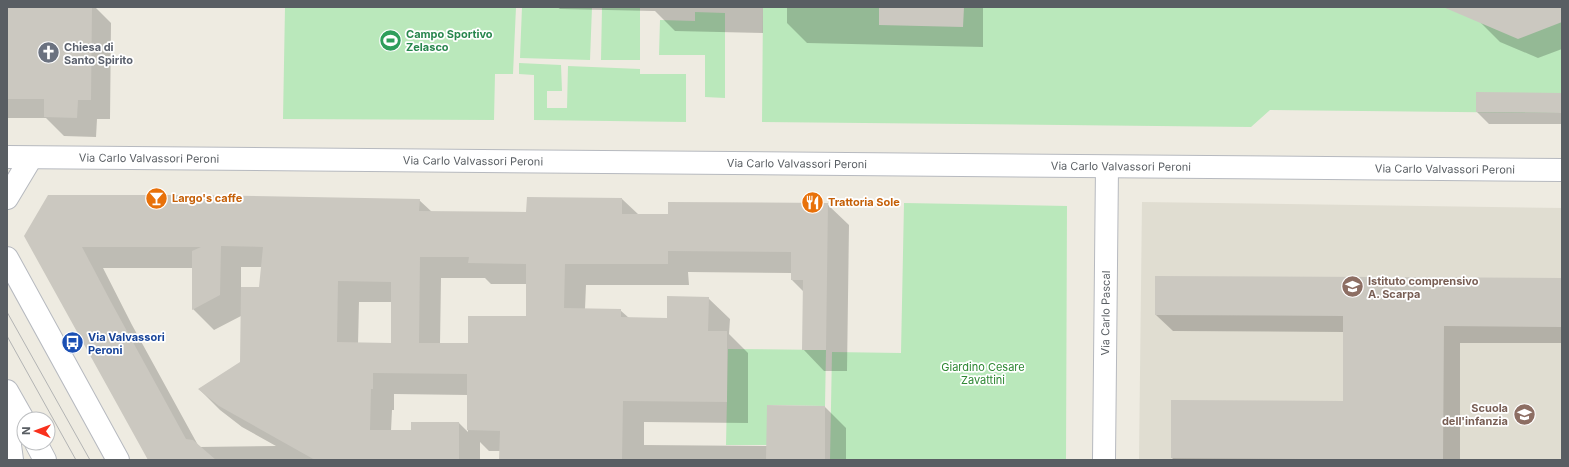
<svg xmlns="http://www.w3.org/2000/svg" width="1569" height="467" viewBox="0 0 1569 467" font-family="Inter,sans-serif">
<rect width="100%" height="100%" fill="#eeebe1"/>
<path fill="#e0ddd1" d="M1142 202 1562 208V460H1139Z"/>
<path fill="#bae8bb" d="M285 7H516L513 74H495L494 120 283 119Z
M522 7H592L590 60 520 58Z
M602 7H640V60H601Z
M763 7H1562V113L1270 110 1251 127 762 122Z
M695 12 725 13V98L705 97V55H659L660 20 695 21Z
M519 63 561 65 562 91H547V108H567L568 66 640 69V74H686V122L534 120V75L519 74Z
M904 203 1067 206 1066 460H830L832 352 901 353Z
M728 349 826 350 825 406 767 405V445H726Z"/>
<path fill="#0003" fill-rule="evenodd" d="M7 7H95L111 23 110 119H97L96 137 64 136 46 118H7Z
M557 7H763V33L675 31 655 11 560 9Z
M787 7H983V47L807 43 787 23Z
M1480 7H1562V49L1538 58 1500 42 1480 22Z
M1562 94V124H1489L1477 112Z
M622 199 639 215H669L827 204 849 225 847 371H824L803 349 804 292 792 280V273L688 272 689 285H586L585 309 620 310 629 318 668 319 708 298 730 319 729 334 748 353V423L644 422V445L768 446V406L825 407 846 428V460H500V451H489L480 442V460H149L25 236 419 200 432 212 527 213ZM241 267H262L260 288H241ZM103 268H193V309L214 330 241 316V363L199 389 220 410 242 427 276 446 199 447 132 325ZM441 278H485L491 284H527V317L468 344H440ZM359 302H392V344H358ZM394 394 468 395V432L459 423 412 431H391L392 410H394Z
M1562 279V343H1460V460H1174L1172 458 1344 402V332L1173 331 1156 315Z"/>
<path fill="#cbc8c0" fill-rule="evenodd" d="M7 7H92L91 100H78L77 118 44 117V99H7Z
M879 7H964L963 27 879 25Z
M1443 7H1562V22L1518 39Z
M1476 92 1562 93V113L1476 112Z
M48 195H192L420 199 419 211 526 212 527 197 622 198V214H668V202L828 203 826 350H802L803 280H791V252L668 251V264H565L564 308 621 309V317L667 318V296L709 297 708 331H727V402L623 401 622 460H499L500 431 467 430V374L373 373V389H371L370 430H411V422H459V460H315L219 406 198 389 240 362 241 287H259L263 247 221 246 220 295 192 310V251L201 247H82L111 302 186 439 193 440 216 460H148L24 236ZM420 257H469L468 263 526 264V316H468V343H419ZM338 281 391 282V343L337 342Z
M1155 276 1562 278V327L1444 326 1443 460 1171 458V400L1343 401V316L1155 315Z
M767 405 825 406V460H766Z"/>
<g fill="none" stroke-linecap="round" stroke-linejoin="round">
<defs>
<g id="minor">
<path id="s1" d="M7 157 1562 170"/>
<path d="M7 198 31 158"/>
<path d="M7 423 12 460"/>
<path id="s2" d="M1104 460 1107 167"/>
</g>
<path id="tertiary" d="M7 258 118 460
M7 391 24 421
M36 443 45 460"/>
</defs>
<use href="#minor" stroke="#b6b9bf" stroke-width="24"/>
<use href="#tertiary" stroke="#b6b9bf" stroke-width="24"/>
<use href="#minor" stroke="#fff" stroke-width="22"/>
<use href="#tertiary" stroke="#fff" stroke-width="22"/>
<path stroke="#b3b4b4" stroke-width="1" d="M7 312 90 460
M7 336 76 460"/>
</g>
<defs>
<symbol id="stadium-disc" viewBox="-11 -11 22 22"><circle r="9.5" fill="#2e9e5b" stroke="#fff"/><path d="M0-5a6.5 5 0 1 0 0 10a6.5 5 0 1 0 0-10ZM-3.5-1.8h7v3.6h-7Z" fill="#fff"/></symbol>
<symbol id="church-disc" viewBox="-11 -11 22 22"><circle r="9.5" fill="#6b7280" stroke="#fff"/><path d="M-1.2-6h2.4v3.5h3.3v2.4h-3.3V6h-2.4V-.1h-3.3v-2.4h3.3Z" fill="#fff"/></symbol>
<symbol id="bar-disc" viewBox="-11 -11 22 22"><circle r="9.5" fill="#e8710a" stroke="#fff"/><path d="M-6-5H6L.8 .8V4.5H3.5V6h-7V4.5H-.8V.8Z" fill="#fff"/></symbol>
<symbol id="restaurant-disc" viewBox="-11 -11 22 22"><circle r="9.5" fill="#e8710a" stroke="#fff"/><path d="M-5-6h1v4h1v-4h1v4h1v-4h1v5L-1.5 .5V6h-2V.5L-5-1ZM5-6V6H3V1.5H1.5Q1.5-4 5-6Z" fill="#fff"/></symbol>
<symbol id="school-disc" viewBox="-11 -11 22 22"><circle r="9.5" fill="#8d6e63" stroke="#fff"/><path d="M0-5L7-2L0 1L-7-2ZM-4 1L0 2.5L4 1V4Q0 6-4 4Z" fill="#fff"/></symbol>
<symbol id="bus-disc" viewBox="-11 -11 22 22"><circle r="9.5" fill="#1a4fb4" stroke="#fff"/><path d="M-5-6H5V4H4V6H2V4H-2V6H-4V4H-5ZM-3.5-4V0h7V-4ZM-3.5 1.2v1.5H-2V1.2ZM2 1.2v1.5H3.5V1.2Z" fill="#fff"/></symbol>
</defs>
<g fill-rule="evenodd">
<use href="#stadium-disc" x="378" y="28" width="25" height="25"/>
<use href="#church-disc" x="36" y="40" width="25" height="25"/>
<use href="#bar-disc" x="144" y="186" width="25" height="25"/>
<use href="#restaurant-disc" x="800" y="190" width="25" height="25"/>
<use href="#school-disc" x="1340" y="274" width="25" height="25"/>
<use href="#bus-disc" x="60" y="330" width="25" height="25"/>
<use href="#school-disc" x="1512" y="402" width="25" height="25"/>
</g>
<g text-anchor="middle" stroke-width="3.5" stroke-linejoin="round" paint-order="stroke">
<g font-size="11" font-weight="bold" fill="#27864d" stroke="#fff" text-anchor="start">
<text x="406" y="38">Campo Sportivo<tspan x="406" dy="13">Zelasco</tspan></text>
</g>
<g font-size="11" font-weight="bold" fill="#5b616d" stroke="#fff" text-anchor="start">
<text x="64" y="51">Chiesa di<tspan x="64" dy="13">Santo Spirito</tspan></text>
</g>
<g font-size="11" fill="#595e63" stroke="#fff">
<text dy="4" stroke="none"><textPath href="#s1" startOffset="142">Via Carlo Valvassori Peroni</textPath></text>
<text dy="4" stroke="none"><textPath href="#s1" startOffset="466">Via Carlo Valvassori Peroni</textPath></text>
<text dy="4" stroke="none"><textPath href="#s1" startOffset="790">Via Carlo Valvassori Peroni</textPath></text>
<text dy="4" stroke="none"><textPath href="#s1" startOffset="1114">Via Carlo Valvassori Peroni</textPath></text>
<text dy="4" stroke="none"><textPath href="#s1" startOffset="1438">Via Carlo Valvassori Peroni</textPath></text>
<text dy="4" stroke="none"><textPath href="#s2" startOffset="147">Via Carlo Pascal</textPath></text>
</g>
<g font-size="11" font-weight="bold" fill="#c56008" stroke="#fff" text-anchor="start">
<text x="172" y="202">Largo's caffe</text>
<text x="828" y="206">Trattoria Sole</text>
</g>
<g font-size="11" font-weight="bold" fill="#785e54" stroke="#fff" text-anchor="start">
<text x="1368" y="285">Istituto comprensivo<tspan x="1368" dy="13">A. Scarpa</tspan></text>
<text x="1508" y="412" text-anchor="end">Scuola<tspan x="1508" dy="13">dell'infanzia</tspan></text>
</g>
<g font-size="11" font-weight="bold" fill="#164399" stroke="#fff" text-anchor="start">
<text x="88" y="341">Via Valvassori<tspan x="88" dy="13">Peroni</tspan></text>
</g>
<g font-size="11" fill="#2d8732" stroke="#fff">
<text x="983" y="371">Giardino Cesare<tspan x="983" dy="13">Zavattini</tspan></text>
</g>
</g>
<rect width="1569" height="467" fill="none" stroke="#595e63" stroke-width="16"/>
<g transform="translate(36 431) rotate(271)"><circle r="19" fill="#ffffff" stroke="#bdbfc1"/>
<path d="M0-3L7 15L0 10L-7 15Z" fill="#f9301c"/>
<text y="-6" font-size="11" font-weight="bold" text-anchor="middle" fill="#595e63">N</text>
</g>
</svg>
